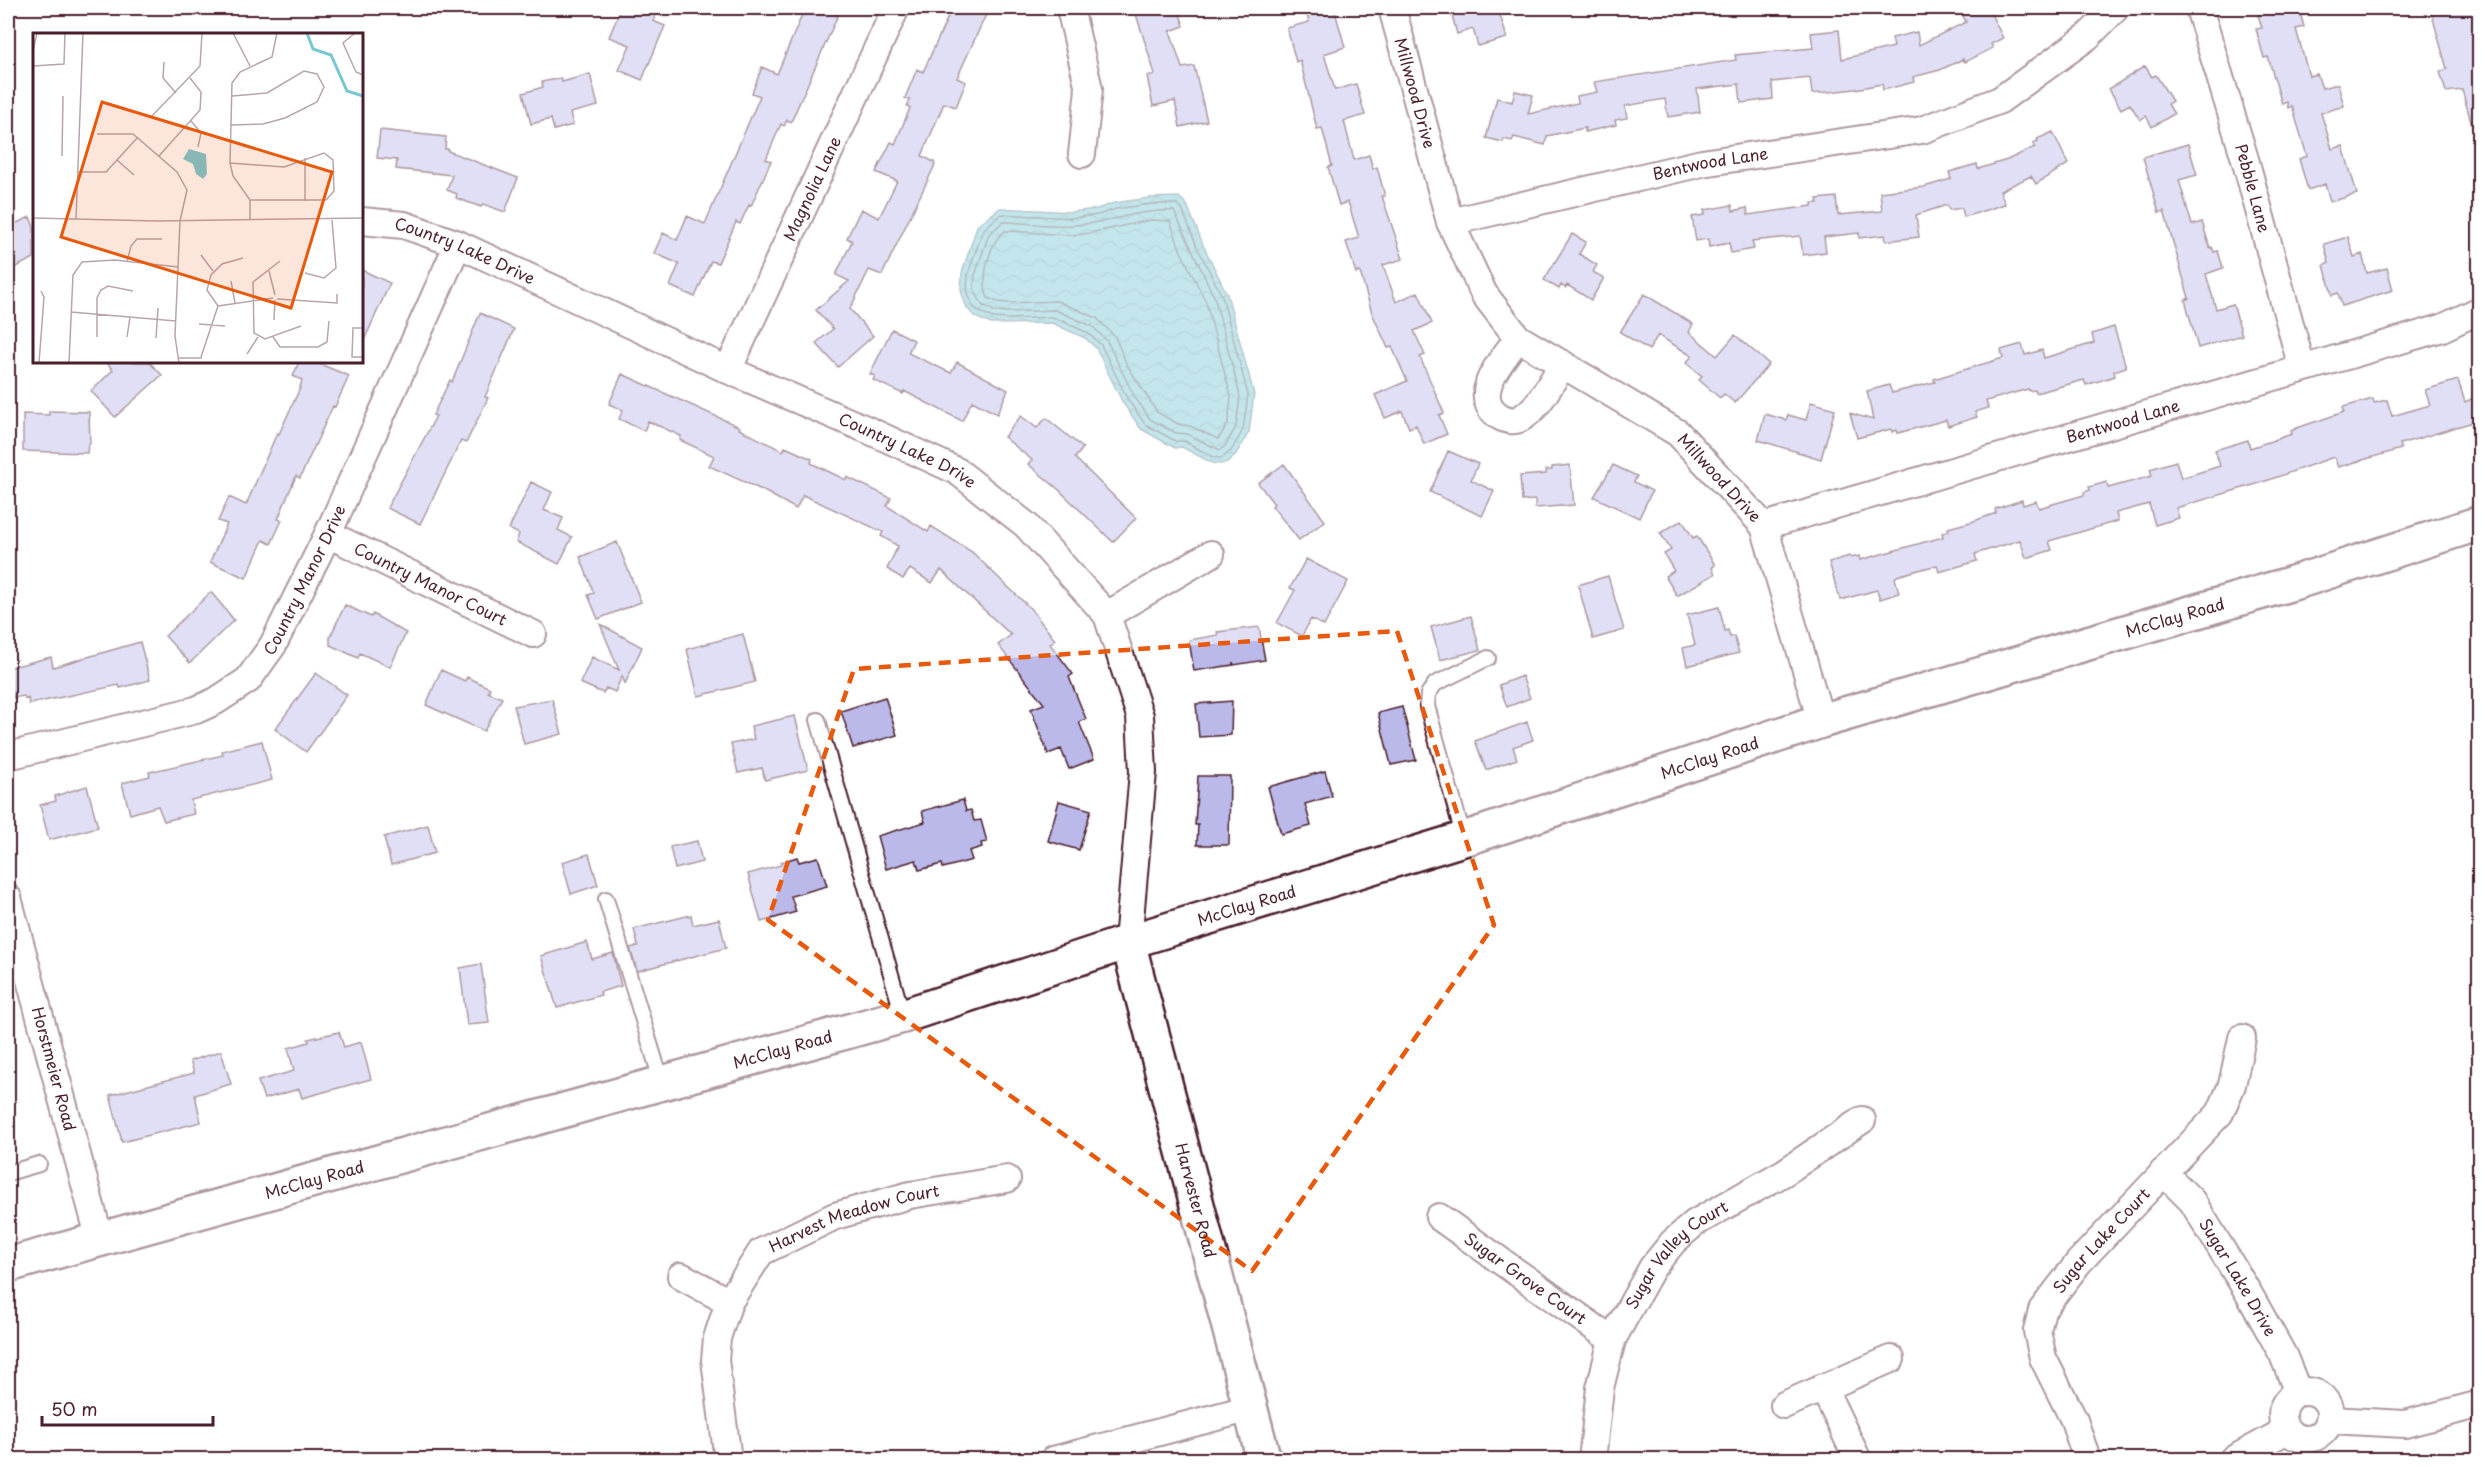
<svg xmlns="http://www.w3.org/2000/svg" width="2487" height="1467" viewBox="0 0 2487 1467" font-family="'Playpen Sans',sans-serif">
<defs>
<pattern id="water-waves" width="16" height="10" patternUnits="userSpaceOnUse" patternTransform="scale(1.5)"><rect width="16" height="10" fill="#78c8d4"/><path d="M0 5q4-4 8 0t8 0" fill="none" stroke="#69abb6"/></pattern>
</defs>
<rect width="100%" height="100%" fill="#fff"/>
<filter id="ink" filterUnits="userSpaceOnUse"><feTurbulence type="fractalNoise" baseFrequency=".0167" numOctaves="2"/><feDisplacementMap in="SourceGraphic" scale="12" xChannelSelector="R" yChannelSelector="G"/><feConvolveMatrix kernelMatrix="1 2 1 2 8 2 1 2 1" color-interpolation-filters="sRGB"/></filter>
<g filter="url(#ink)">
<path fill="url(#water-waves)" stroke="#668490" stroke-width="1.5" d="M1179 197 1187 205 1203 245 1227 294 1254 394 1249 432 1236 454 1229 461 1221 464 1212 463 1182 447 1175 448 1141 429 1123 403 1096 348 1085 338 1052 323 991 324 975 317 967 308 961 291 962 273 977 226 1000 208 1071 212 1097 209 1114 203 1150 198Z"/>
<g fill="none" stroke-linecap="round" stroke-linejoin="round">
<path stroke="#5c636f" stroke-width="1.5" d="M1150 204H1176L1182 209 1197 247 1222 296 1248 395 1243 430 1231 451 1221 458 1213 457 1184 441H1175L1145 424 1128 400 1101 345 1088 333 1053 317 1008 319 993 318 978 311 972 305 967 290 968 274 983 230 1001 214 1071 218 1098 215 1116 209Z
M1174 211 1215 299 1240 396 1236 427 1225 446 1220 450 1187 434 1176 433 1150 419 1134 396 1107 341 1092 326 1055 310 1008 312 994 311 982 305 974 289 975 275 989 234 1003 222C1026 222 1050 227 1073 225 1108 224 1137 209 1174 211Z
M1151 220 1170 221 1182 254 1206 302 1231 397 1228 424 1218 439 1190 426 1178 424 1157 412 1127 365 1115 337 1097 318 1057 301 1008 303 997 302 988 298C980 281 989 242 1005 231 1028 231 1050 235 1072 235 1099 234 1125 224 1151 220Z"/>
</g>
<path fill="#bbb9ea" stroke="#4a1f2b" stroke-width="1.5" d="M621 8H659L653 21 665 26 642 80 619 70 630 45 609 37Z
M805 8H822L838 15 791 122 787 120 784 126 781 124 766 159 771 161 751 206 749 205 740 224 736 222 718 263 711 261 695 297 670 286 679 264 654 253 663 233 677 240 687 216 705 224 760 96 752 93 762 67 777 74Z
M952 8H989L957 78 966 82 956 107 944 103 922 156 934 162 935 165 882 275 869 270 850 309 873 336 838 367 816 343 833 329 816 310 849 281 836 275 852 241 847 238 861 209 879 218 897 181 876 172 891 142 895 144 910 108 907 106 910 100 905 98 917 69 923 72Z
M1134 8H1178L1184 26 1170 31 1182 68 1194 66 1207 121 1180 127 1175 101 1153 106 1147 76 1155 74Z
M1305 8H1334L1345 47 1324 54 1335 90 1356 84 1365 115 1344 121 1354 160 1369 155 1373 169 1377 167 1385 196H1382L1403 259 1383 265 1396 302 1418 292 1432 323 1414 331 1425 355 1420 357 1444 413 1439 415 1447 434 1424 444 1416 425 1409 428 1402 411 1385 418 1375 395 1407 381 1392 347 1388 348 1372 313 1360 272 1356 273 1346 242 1359 238 1348 202 1339 205 1328 167 1332 166 1322 128 1317 129 1300 60 1296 62 1287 28 1309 22Z
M1450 8H1498L1507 38 1478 46 1473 29 1457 34Z
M1959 8H1988L2003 38 1991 44 1993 48 1965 62 1963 59 1940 70 1913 77 1914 82 1883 90 1882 84 1855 89 1812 94 1810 78 1772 82 1773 99 1741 103 1739 84 1697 89 1700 112 1668 117 1665 99 1625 106 1627 118 1615 120 1616 125 1585 132V128L1547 136 1545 145 1514 137 1512 141 1504 139 1503 142 1486 138 1497 98 1512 102 1515 91 1533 95 1528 114 1578 103 1577 96 1597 92 1594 82 1736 60 1735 55 1813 48 1811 33 1839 30 1842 59 1894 47 1892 38 1917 32 1919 45 1966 22Z
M2285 8H2299L2304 27 2296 29 2309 76 2317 74 2322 88 2338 84 2344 106 2321 113 2332 149 2343 146 2357 194 2330 202 2325 184 2308 190 2299 159 2307 156 2292 106 2288 108 2287 102 2282 104 2268 57 2264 58 2256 29 2262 28 2258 15Z
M2430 8H2480V132H2474L2462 90 2446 92 2440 72 2447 69Z
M2145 66 2152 77 2156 75 2172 101 2168 104 2174 114 2152 127 2146 116 2140 120 2130 104 2121 109 2109 89Z
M590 74 598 106 570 113 573 125 554 130 551 119 531 124 523 93 543 87 542 82 561 78 562 82Z
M380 130 446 137 445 149H448V151L518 178 505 212 483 204 481 207 456 198 457 194 447 190 452 175 396 169 397 160 377 158Z
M2053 132 2068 164 2036 184 2031 176 2000 191 2005 204 1964 217 1962 208 1949 210 1947 205 1916 215 1919 237 1886 241 1885 235 1859 238V233L1824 237 1826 252 1803 255 1800 236 1752 241 1754 249 1731 253 1729 243 1709 247 1708 239 1696 241 1692 217 1705 215 1704 210 1732 205 1733 211 1747 208 1748 215 1812 206V203H1818L1817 199 1836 197 1838 215 1882 211 1880 192 1924 187 1951 179 1949 172 1977 164 1978 169 2007 160 2035 147 2033 143 2038 141 2037 139Z
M2188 144 2197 175 2179 180 2192 225 2202 222 2210 248 2212 247 2214 252 2218 251 2223 268 2206 274 2216 309 2233 304 2242 335 2198 348 2185 300 2189 298 2164 211 2159 213 2143 157Z
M30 217 34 227V258L8 271V227Z
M1572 234 1586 242 1579 254 1597 265 1593 272 1604 278 1591 300 1567 285 1565 288 1561 285 1559 289 1544 280Z
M2348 237 2354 257 2362 254 2367 273 2387 268 2393 290 2342 306 2338 293 2332 295 2324 265 2329 263 2324 244Z
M362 270 390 283 362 345Z
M1644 294 1693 324 1689 332 1717 356 1735 335 1769 364 1735 403 1724 394 1720 398 1699 380 1702 376 1686 363 1692 356 1658 335 1649 350 1620 332Z
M480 313 514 329 485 397 488 398 466 443 461 441 420 524 387 508 436 416 433 415 450 380 452 382Z
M2114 327 2126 367 2114 371 2115 376 2086 385 2084 380 2036 393 2035 390 2029 391 2028 389 1986 401 1988 408 1975 412 1977 417 1948 426 1946 420 1898 433 1897 430 1892 432 1891 429 1857 438 1850 413 1873 420 1867 391 1889 385 1892 393 1935 382 1934 379 2003 358 2001 350 2022 344 2025 355 2042 350 2044 358 2094 343 2092 334Z
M892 329 914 340 908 353 951 373 957 362 1008 390 997 414 972 401 962 421 904 391 903 394 873 380 875 376 870 374Z
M106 362H149L162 375 115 417 91 391 113 370Z
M299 362H315L349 376 335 407 333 406 300 478 296 476 278 519 282 520 271 544 263 540 246 578 210 562 227 524 218 521 229 497 246 505 277 433 279 434 300 388 302 380 293 376Z
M622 374 740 427 739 429 783 451 785 447 812 459 811 463 846 480 847 477 891 498 887 506 928 532 931 526 972 552 1031 609 1055 640 1050 644 1073 674 1069 677 1086 719 1079 722 1094 759 1069 769 1061 749 1048 754 1031 709 1044 704 998 645 1011 635 941 570 932 583 910 569 903 579 887 569 898 546 881 536 883 532 803 495 796 509 762 490 709 466 714 456 680 440 681 436 648 421 644 431 619 419 623 410 609 404Z
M2458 380 2465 402 2480 395V420L2400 444 2401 449 2338 467 2334 457 2260 483 2176 508 2179 518 2155 525 2149 504 2116 513 2118 521 2049 541 2052 550 2026 558 2020 540 1975 554 1977 561 1939 572 1937 565 1897 576 1895 578 1899 593 1880 599 1877 590 1840 600 1829 562 1850 556 1851 558 1859 556 1860 560 1943 537 1942 533 1949 531 1948 528 1974 521 1996 513 1995 509 2022 500 2023 505 2036 501 2039 508 2084 495V492L2090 490 2089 487 2107 482 2108 488 2152 476 2150 469 2176 461 2181 478 2220 466 2215 450 2248 440 2250 448 2292 434 2291 431 2297 428 2344 412 2343 407 2373 399 2374 403 2387 400 2392 416 2430 405 2425 390Z
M1811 402 1835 409 1821 459 1758 440 1765 414 1786 420 1788 415 1806 420Z
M49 411 89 412 90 444H88L87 453 23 451V414L49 415Z
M1021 416 1037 428 1046 418 1083 448 1075 458 1136 518 1113 542 1058 489 1028 464 1032 460 1004 437Z
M1448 451 1478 464 1471 480 1494 491 1482 516 1430 492Z
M1284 464 1325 521 1299 540 1272 506 1274 504 1258 483Z
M1570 465 1574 505 1535 508V500L1522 501 1520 476 1546 474V470H1552V467Z
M1613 465 1637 476 1634 482 1652 491 1639 518 1594 497Z
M531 482 552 492 544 510 563 518 558 530 572 537 559 564 516 542 519 534 509 529Z
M1682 520 1693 538 1697 536 1715 565 1712 568 1715 574 1677 596 1665 576 1674 571 1664 554 1671 550 1660 533Z
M617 542 641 602 598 619 588 595 594 593 580 557Z
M1306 559 1348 581 1324 626 1311 619 1302 636 1277 623 1295 590 1290 588Z
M1608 576 1624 630 1593 639 1578 585Z
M211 592 234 620 190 663 165 636Z
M345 605 371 617 373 614 406 633 390 667 360 653 358 658 330 645V637Z
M1719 607 1725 631 1728 630 1730 637 1734 636 1739 653 1687 666 1683 648 1695 645 1687 615Z
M1471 616 1480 650 1440 660 1431 627Z
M600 624 642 647 625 684 622 676 615 692 606 688 603 693 580 683 592 657 619 670Z
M1259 627 1265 660 1234 665 1233 662V665L1194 671 1189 640 1218 635 1217 632Z
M743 634 755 682 698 696 687 649Z
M140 642 150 680 120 688 119 685 29 704 28 698 25 699 24 696 13 698 8 668 51 657 53 667Z
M441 670 465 681 467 677 490 688 488 692 502 698 484 731 426 705Z
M316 673 347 695 306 752 275 729Z
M1522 676 1530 698 1507 707 1499 685Z
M885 697 897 735 853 748 841 711Z
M552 699 562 734 524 744 514 706Z
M1232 701 1231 735 1199 737 1196 704Z
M1402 707 1416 760 1391 765 1378 713Z
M795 716 808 770 765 780 762 768 738 773 731 744 754 739 751 726Z
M1527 722 1533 740 1513 747 1517 759 1486 770 1475 741Z
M262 741 272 780 191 800 194 814 164 821 158 806 130 814 122 783 150 776 149 772 223 755 222 751Z
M1325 771 1332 796 1305 804 1311 826 1281 834 1268 787Z
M1198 776H1230L1229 845H1197L1198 825H1195Z
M87 786 98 827 49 840 40 805 56 801 55 796Z
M963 800 966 811 971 810 974 821 981 820 987 842 981 843 982 847 969 851 972 860 943 868 942 864 919 870 916 860 886 869 877 836 925 822 922 811Z
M1059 801 1091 810 1079 850 1048 841Z
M428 825 435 853 391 865 384 837Z
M697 841 702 862 675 869 670 847Z
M589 854 598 885 571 894 562 862Z
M797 857 799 862 818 857 827 886 791 896 796 912 761 922 748 874 781 865V862Z
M691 915 693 925 719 919 726 948 637 971 630 948 638 946 634 929Z
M587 942 592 959 613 953 621 986 600 992 601 995 557 1008 541 956Z
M481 964 489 1023 467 1025 460 968Z
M339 1032 344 1047 361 1042 371 1079 302 1098 299 1089 264 1099 258 1081 294 1071 288 1048 309 1042 308 1039Z
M221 1051 231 1084 195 1095 201 1122 122 1142 110 1095 194 1073 190 1061Z"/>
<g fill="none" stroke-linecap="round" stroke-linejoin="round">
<defs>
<path id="service" d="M818 720 903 1016
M1464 839 1427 706 1428 694 1435 684 1488 658
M606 899 662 1083
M8 1173 39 1164"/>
<g id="minor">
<path d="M1070 8 1089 89 1082 154"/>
<path id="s1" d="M1392 8 1450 222 1484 294 1518 338 1678 433 1764 526 1821 721"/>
<path id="s2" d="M2199 8 2245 159 2302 368"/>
<path id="s3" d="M362 221 404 225 458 244 728 370 868 430 957 471 1026 525 1107 615 1140 716 1143 772 1128 942"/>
<path id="s4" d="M1450 222 1702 163 1922 130 2000 100 2087 37 2116 8"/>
<path d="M1518 338C1504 358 1468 395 1499 416 1505 420 1514 422 1521 418 1539 409 1552 380 1563 364"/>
<path id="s5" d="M728 370 896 8"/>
<path id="s6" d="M1764 526 2442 328 2480 310"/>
<path id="s7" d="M328 534 533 634"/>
<path d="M1107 615 1211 554"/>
<path id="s8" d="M8 756 196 710 216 701 248 680 273 645 328 534 458 244"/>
<path id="s9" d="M8 898 100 1240"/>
<path id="s10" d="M2163 1172 2192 1201 2249 1294 2283 1355 2298 1392"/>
<path id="s11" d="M1439 1217 1612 1340"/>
<path d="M681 1276 729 1302"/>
<path d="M1823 1387 1858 1460"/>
<circle cx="2306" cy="1415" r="24"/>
<path d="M1784 1405 1891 1359"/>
<path d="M2329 1420 2405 1424 2480 1404"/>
<path id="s12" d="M728 1460 715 1360 717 1338 729 1302 761 1252 835 1216 910 1195 1007 1179"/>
<path d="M1053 1460 1251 1408"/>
<path id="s13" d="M1592 1460 1600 1388 1612 1340 1652 1268 1673 1242 1695 1223 1785 1172 1862 1120"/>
<path id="s14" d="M2087 1460 2074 1420 2043 1358 2037 1331 2042 1310 2079 1262 2220 1113 2232 1085 2242 1038"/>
<path d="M2232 1460 2287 1430"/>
</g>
<g id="secondary">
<path id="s15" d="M1128 942 1264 1460"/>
<path id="s16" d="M8 1265 903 1016 1128 942 1476 835 1821 721 2293 583 2480 523"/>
</g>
</defs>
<use href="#service" stroke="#4a1f2b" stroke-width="18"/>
<use href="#minor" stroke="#4a1f2b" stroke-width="30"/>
<use href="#secondary" stroke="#4a1f2b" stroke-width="38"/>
<use href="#service" stroke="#fff" stroke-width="14"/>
<use href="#minor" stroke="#fff" stroke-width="26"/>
<use href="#secondary" stroke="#fff" stroke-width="33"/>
</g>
</g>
<path d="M0 0H2487V1467H0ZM1397 631 1494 925 1252 1271 768 920 854 669Z" fill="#fff" fill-opacity=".55" fill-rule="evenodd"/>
<path fill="none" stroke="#e8590c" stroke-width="4.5" stroke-dasharray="12 8" stroke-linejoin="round" d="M1397 631 1494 925 1252 1271 768 920 854 669Z"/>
<g text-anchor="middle" stroke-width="6" stroke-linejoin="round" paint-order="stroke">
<g font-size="16" fill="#4a1f2b" stroke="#fff">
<text dy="6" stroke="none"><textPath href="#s1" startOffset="88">Millwood Drive</textPath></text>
<text dy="6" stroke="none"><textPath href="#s4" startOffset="267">Bentwood Lane</textPath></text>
<text dy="6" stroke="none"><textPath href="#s2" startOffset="188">Pebble Lane</textPath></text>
<text dy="6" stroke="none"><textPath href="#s5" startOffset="200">Magnolia Lane</textPath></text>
<text dy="6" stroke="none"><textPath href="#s3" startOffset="108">Country Lake Drive</textPath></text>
<text dy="6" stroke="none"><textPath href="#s6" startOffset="374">Bentwood Lane</textPath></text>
<text dy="6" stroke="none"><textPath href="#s3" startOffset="594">Country Lake Drive</textPath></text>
<text dy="6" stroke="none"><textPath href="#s1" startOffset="604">Millwood Drive</textPath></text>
<text dy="6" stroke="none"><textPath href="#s8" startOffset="369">Country Manor Drive</textPath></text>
<text dy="6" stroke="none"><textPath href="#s7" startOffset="114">Country Manor Court</textPath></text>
<text dy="6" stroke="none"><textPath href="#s16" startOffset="2262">McClay Road</textPath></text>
<text dy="6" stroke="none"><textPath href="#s16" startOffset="1776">McClay Road</textPath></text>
<text dy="6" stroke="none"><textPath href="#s16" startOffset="1290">McClay Road</textPath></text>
<text dy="6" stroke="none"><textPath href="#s16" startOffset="804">McClay Road</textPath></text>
<text dy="6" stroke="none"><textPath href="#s9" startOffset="177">Horstmeier Road</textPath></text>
<text dy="6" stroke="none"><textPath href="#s16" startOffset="318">McClay Road</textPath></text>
<text dy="6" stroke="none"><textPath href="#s15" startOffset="267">Harvester Road</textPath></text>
<text dy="6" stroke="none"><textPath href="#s12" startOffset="320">Harvest Meadow Court</textPath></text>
<text dy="6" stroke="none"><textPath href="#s14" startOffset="252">Sugar Lake Court</textPath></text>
<text dy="6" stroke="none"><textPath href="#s13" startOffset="231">Sugar Valley Court</textPath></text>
<text dy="6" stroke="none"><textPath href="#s10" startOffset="130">Sugar Lake Drive</textPath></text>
<text dy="6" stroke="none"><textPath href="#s11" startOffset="106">Sugar Grove Court</textPath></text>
</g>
</g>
<g transform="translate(33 33)">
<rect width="330" height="330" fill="#fff"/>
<path d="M156 116 173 121 174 141 170 146 163 141 160 131 150 126Z" fill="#78c8d4"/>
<path fill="none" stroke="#78c8d4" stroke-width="3" d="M274 0 280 16 298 22 314 58 330 63"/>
<path fill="none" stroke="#b7a5aa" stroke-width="1.5" d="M200 0 217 33M322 0 310 10 323 39 330 42M0 18 4 0M131 29 130 45 143 60M0 33 31 31 32 0M118 84 167 33 169 0M158 88 168 100 165 114M198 92 230 91 252 85 284 69 291 54 284 41 271 38 234 60 199 63M64 101H100L144 139 154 157 147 188M29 123 30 63M126 123 167 77 168 59 157 45M84 127 101 142M197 130 251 134 291 120 300 127 301 158 293 167H217M45 139H73L105 104M272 168V125M0 185 124 188 330 185M43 186 50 0M217 187V167L200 143 197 130 199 50 207 39 239 24 244 0M168 222 180 238M247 228 220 249 221 300 232 306 268 293M94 229 98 213 104 206H129M236 238 242 262M272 240 291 245 303 235 299 187M198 248 202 270M244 266 304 270V261M185 273 174 257 178 242 189 231 210 225M38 279 143 288M241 287 242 267M166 291 192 293M330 295H320L319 324H330M64 304V265L68 257 75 253 100 258M94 304 97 284M240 304 247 314H285L294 309 296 288M123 305 125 275M214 321 225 304M168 324 185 273 240 265M145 325H169M6 330 11 264 8 258M36 330 40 242 49 229 82 227 145 234M146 330 142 303 147 188"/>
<path fill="#e8590c" fill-opacity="0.15" stroke="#e8590c" stroke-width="3" d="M69 69 299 139 258 275 28 204Z"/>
<rect width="330" height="330" fill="none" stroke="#4a1f2b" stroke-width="3"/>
</g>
<rect width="2487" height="1467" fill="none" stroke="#fff" stroke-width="30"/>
<rect x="15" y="15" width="2457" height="1437" fill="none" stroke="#4a1f2b" stroke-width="2" filter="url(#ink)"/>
<path d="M42 1416v9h171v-9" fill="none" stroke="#4a1f2b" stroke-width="3"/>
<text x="51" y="1416" font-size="18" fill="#4a1f2b" stroke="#ffffff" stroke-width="4.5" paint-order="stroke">50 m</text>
</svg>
